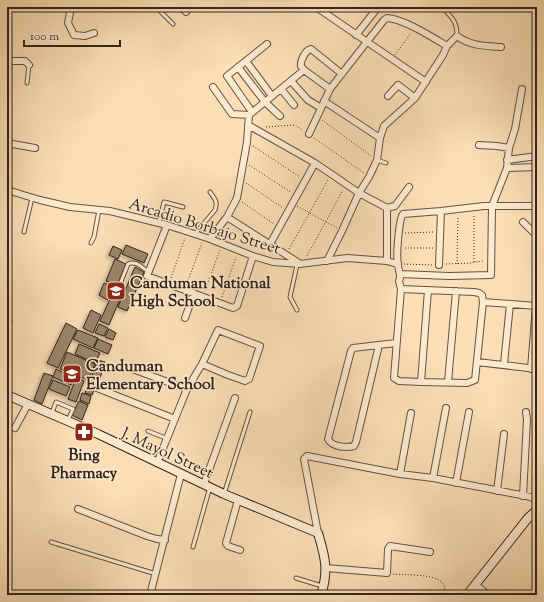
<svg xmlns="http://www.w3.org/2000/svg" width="544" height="602" viewBox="0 0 544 602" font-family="'Sorts Mill Goudy',serif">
<defs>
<filter id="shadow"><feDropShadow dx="-2" dy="2" stdDeviation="2" flood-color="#0004"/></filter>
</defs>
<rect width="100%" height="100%" fill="#fbdeb5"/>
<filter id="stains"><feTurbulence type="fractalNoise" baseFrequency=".005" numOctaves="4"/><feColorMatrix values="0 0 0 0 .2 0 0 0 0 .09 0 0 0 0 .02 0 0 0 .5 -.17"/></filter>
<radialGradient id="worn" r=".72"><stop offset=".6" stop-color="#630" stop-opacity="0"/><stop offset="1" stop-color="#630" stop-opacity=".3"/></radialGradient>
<path fill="#9b846b" stroke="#33231b" filter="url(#shadow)" d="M126 245 148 254 144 263 122 254Z
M113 246 122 250 118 259 109 255Z
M115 259 126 264 117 285 106 281Z
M135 267 144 272 127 311 118 307Z
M104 283 114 287 108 300 99 295Z
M115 288 123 292 109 325 100 321Z
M91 310 101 315 93 333 83 328Z
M66 323 77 329 58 368 47 363Z
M99 324 108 328 104 336 95 333Z
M109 329 116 333 113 340 105 337Z
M78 330 98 338 93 348 73 339Z
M98 339 112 345 108 354 94 348Z
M79 344 100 353 95 363 75 354Z
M67 352 95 364 88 380 60 369Z
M97 360 105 362 100 378 92 376Z
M56 369 75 378 71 385 53 377Z
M44 373 53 376 42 404 34 400Z
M91 377 98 380 92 395 85 393Z
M76 378 84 381 76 402 68 399Z
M53 380 70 387 66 396 49 389Z
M82 393 91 396 89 404 80 400Z
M79 401 88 405 82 420 72 415Z"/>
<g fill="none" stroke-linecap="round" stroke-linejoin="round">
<defs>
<path id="lane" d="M156 7 173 24
M442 7C452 18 457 21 457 36
M27 83 29 65
M377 160 386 163
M159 222 164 202 183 207
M24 232 32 198
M195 234 215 210C218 202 215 199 210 192
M91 243 94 237 99 210
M119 287 128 264C136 260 142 268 149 272
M297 310 290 297 297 265
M52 413 56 402 73 409 68 420
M148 431 168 439
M224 494 250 412
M51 542 156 574
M193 547 210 487
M296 578 322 586"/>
<path id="street" d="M71 7 68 23 74 35 85 36 94 33
M181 7 186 12
M316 7 426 82
M356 35 375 11
M7 61H25L29 65
M246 61 272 96
M238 67 265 102 280 116
M304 70 301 66C300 60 306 50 311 49L342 74
M291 81 308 100 321 108
M213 87 232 114 249 115
M281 89 294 105
M388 96 398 85 415 98
M324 101 380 138
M252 112 227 76 267 44
M248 125 315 163 359 193 387 208 395 206 409 187
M309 134 330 89 384 20 387 18C404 19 432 37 447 46
M7 143 35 148
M479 145 497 146 509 148
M507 160 537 156
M507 168 537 167
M7 190 40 200 70 207 110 211 167 225 210 239 253 256 273 262 300 264 347 258 387 261 397 264
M227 217 299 263
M523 222 537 236
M167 225 147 276 233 308 237 306 253 256
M210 239 227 217 237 198 247 142 249 115 304 70 330 89
M270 244 315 163
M327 261 342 231 359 193 369 177 377 160 380 138 384 126 415 98 443 55 447 46 457 36C470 46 486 46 501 47
M387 261V208
M439 265 441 211
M401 274 449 276 491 275 492 206 507 168 509 148 515 129 522 89
M400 277C400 272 398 269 398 264 396 256 399 219 403 214L441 211 484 206H537
M400 278 399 281 401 289 394 378 399 381 421 382 467 383 475 380 483 302 482 295 479 293 474 292 401 289
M483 302 537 306
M185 318 194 293
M379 345 356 442 354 446C346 448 332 447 328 439L351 351 353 348 396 343
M477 362 537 369
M504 364 510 304
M127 367 187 389
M531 369 536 306
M421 382 428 290
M448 382 456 291
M97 388 175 419
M15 428 28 404
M157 463 187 389 202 364 218 330 260 346 249 379 245 381 228 375 202 364
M400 474 411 413
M433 478 446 408
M456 483 469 412
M204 484 235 398
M497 491 504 434
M523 496 527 420 526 412
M238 500 226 543 228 546 240 550
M78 509 147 536 157 539 165 540
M318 533 304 459 307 456 400 474 433 478 531 497 537 501
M326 568 387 573 388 549 390 546 430 552
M475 584 488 595
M150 595 181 474"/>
<path id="secondary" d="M7 395 98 434 224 494 318 533C325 557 329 570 321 595
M467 595 528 518 537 510"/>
</defs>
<use href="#lane" stroke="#655242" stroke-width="5"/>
<use href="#street" stroke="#655242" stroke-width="8"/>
<use href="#secondary" stroke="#33231b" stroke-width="10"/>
<path stroke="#33231b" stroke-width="1" stroke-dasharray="1 2" stroke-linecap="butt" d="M395 55 411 33
M322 120 371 156
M266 127 295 125 303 131
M314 138 364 173
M253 146 300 177
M249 165 292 193
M246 183 283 208
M242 202 274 224
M297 206 337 228
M405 233 434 232
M405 248H434
M289 249 328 180
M307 256 343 190
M474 262V214
M404 264 433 265
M446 264 472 263 474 262 484 261
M457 264 458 216
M171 278 185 238
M187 283 202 243
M205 290 220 250
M222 297 236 257
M7 318 14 322
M393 574C404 575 432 574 440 581 445 584 445 590 446 595"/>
<use href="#lane" stroke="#fceacf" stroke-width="3"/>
<use href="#street" stroke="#fceacf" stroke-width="6"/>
<use href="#secondary" stroke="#fceacf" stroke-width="8"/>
</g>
<defs>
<symbol id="school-square" viewBox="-11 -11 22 22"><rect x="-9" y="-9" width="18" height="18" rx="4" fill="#8f2418" stroke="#fceacf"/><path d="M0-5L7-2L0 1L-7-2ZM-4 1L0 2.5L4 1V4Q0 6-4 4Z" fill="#fff"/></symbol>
<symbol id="pharmacy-square" viewBox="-11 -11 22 22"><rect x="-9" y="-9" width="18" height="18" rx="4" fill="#8f2418" stroke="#fceacf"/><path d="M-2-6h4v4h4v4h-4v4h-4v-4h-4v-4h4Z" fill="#fff"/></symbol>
</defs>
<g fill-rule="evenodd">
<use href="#school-square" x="105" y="280" width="22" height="22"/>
<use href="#school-square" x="61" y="363" width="22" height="22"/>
<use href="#pharmacy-square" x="73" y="421" width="22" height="22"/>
</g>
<g text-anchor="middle" stroke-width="3" stroke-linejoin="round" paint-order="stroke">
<g font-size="16" fill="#33231b" stroke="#fceacf">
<text transform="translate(205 225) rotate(17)" y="6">Arcadio Borbajo Street</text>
<text transform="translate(168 452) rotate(25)" y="6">J. Mayol Street</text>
</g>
<g font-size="16" font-weight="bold" fill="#33231b" stroke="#fceacf" text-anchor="start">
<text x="130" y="288">Canduman National<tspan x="130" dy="18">High School</tspan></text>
<text x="86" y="371">Canduman<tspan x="86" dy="18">Elementary School</tspan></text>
<text x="84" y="460" text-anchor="middle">Bing<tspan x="84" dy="18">Pharmacy</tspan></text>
</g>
</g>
<rect width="544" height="602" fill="none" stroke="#fbdeb5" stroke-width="24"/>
<rect x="8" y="8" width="528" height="586" fill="none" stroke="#33231b" stroke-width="2"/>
<rect x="12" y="12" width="520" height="578" fill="none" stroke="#33231b"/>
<path d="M24 40v6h96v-6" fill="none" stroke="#33231b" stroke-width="2"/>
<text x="30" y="40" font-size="12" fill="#33231b" stroke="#fceacf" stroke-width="3" paint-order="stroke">100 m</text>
<rect width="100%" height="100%" filter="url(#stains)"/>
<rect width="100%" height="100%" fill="url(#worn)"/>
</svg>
